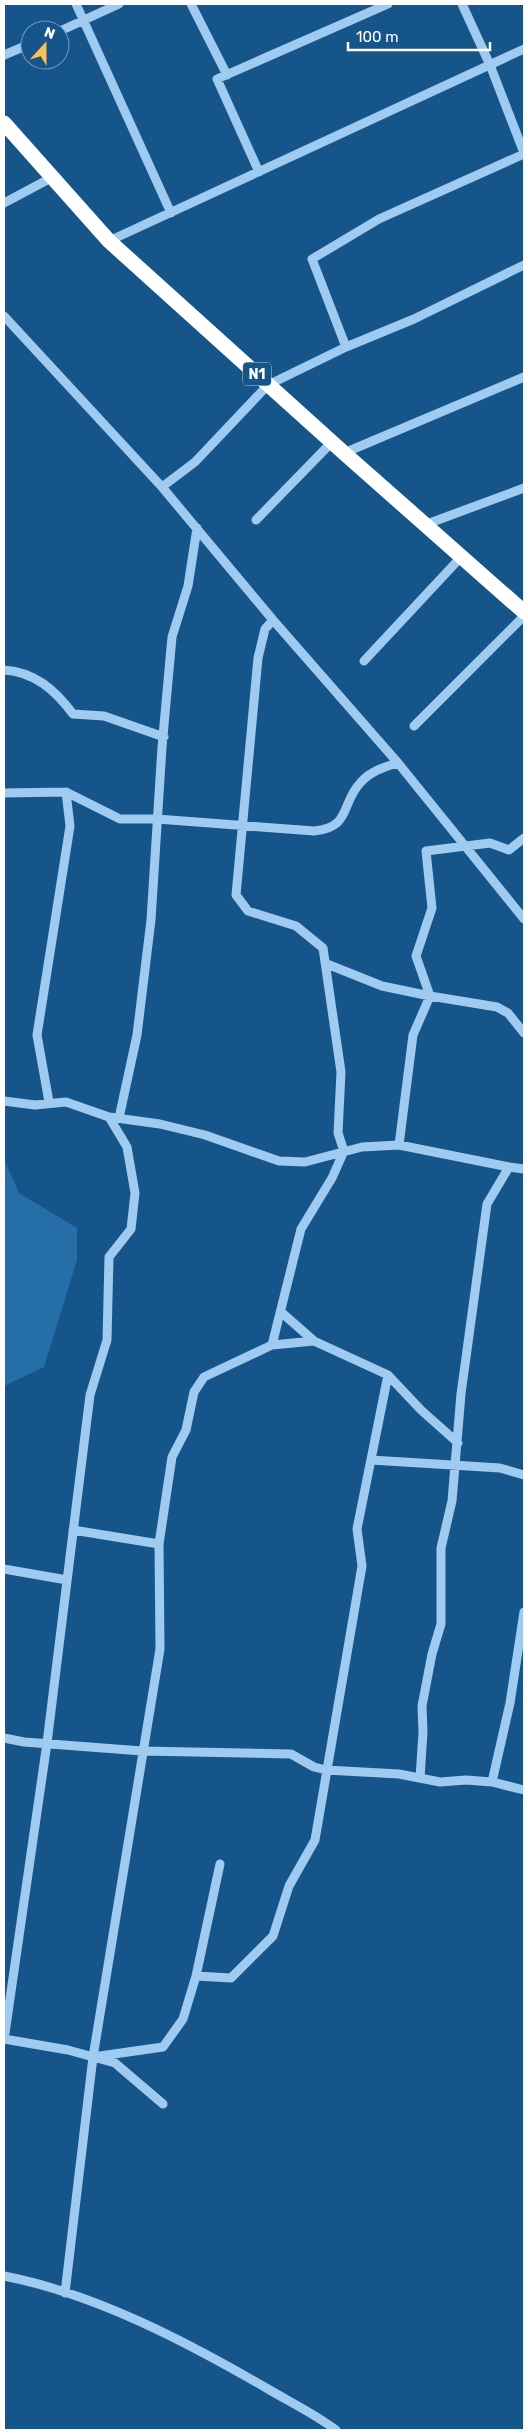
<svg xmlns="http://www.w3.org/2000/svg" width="528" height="2434" viewBox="0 0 528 2434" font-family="Rubik,sans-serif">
<rect width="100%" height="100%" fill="#16558a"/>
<path fill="#256ea7" d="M4 1159 19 1193 77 1228V1260L44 1367 4 1386Z"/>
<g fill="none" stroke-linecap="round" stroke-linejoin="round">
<path stroke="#9ecbef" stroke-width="9" d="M76 4 171 213
M191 4 227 75
M462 4 490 65 524 153
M60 31 119 4
M4 55 30 44
M259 172 217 79 388 4
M4 203 51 178
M109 241 524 49
M4 316 162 487 273 620 398 763 524 919
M346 347 312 259 379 219 524 154
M344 453 524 377
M162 487 195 462 268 385 346 347 414 319 524 265
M256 520 332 442
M427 524 524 488
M364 661 462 556
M4 670C35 672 55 690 73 714L104 716 164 737
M414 726 524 616
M4 793 66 792 120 819H157L314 831C352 827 340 804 361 782 371 771 384 767 398 763
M524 838 509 850 490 843 426 851 432 908 416 956 430 996 497 1007 508 1013 524 1033
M327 964 382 986 430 996 413 1035 399 1145
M4 1101 35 1105 66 1102 109 1117 160 1124 205 1135 279 1161 305 1162 362 1147 399 1145 509 1167
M49 1102 37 1035 70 826 66 792
M119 1118 137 1035 151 920 162 747 172 637 188 586 197 528
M281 1312 314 1341 388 1375 421 1410 458 1443
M272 1345 301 1229 332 1178 344 1151 338 1133 341 1072 323 948 296 926 248 911 236 895 258 658 265 629 273 620
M371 1460 500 1468 524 1475
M73 1530 159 1544
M4 1569 67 1580
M4 1738 24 1742 142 1751 291 1754 314 1767 326 1770 399 1774 440 1782 466 1780 492 1782 524 1790
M420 1778 423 1732 422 1706 432 1654 441 1624V1548L452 1501 461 1394 487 1204 509 1167 524 1169
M492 1782 510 1703 524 1612
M196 1976 220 1864
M4 2039 68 2050 115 2063 163 2104
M4 2040 47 1743 90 1395 107 1340 109 1257 131 1229 135 1193 127 1147 109 1117
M93 2057 163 2047 183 2019 196 1976 231 1978 273 1936 289 1886 315 1840 362 1566 357 1529 388 1375
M4 2276C96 2294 187 2342 268 2389 290 2402 315 2414 336 2430
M65 2293 93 2057 160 1649 159 1544 172 1457 186 1430 194 1392 204 1377 272 1345 314 1341"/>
<path stroke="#fff" stroke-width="15" d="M4 123 109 241 344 453 524 612"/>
</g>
<g text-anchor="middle" stroke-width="4.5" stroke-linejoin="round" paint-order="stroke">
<rect fill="#16558a" stroke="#b9ccdc" stroke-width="1" x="243" y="362.5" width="28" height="23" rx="4"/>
<g font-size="14" font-weight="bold" fill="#fff">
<text x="257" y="379">N1</text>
</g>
</g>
<rect width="528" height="2434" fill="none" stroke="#ffffff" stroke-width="10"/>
<g transform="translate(45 45) rotate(21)"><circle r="24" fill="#16558a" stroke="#7399b9"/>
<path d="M0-4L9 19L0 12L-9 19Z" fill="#ffbe5c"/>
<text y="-8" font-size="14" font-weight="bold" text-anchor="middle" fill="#ffffff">N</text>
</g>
<path d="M348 42v8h142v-8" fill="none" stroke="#ffffff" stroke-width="2.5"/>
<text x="356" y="42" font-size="15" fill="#ffffff" stroke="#16558a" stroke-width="4" paint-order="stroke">100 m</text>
</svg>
